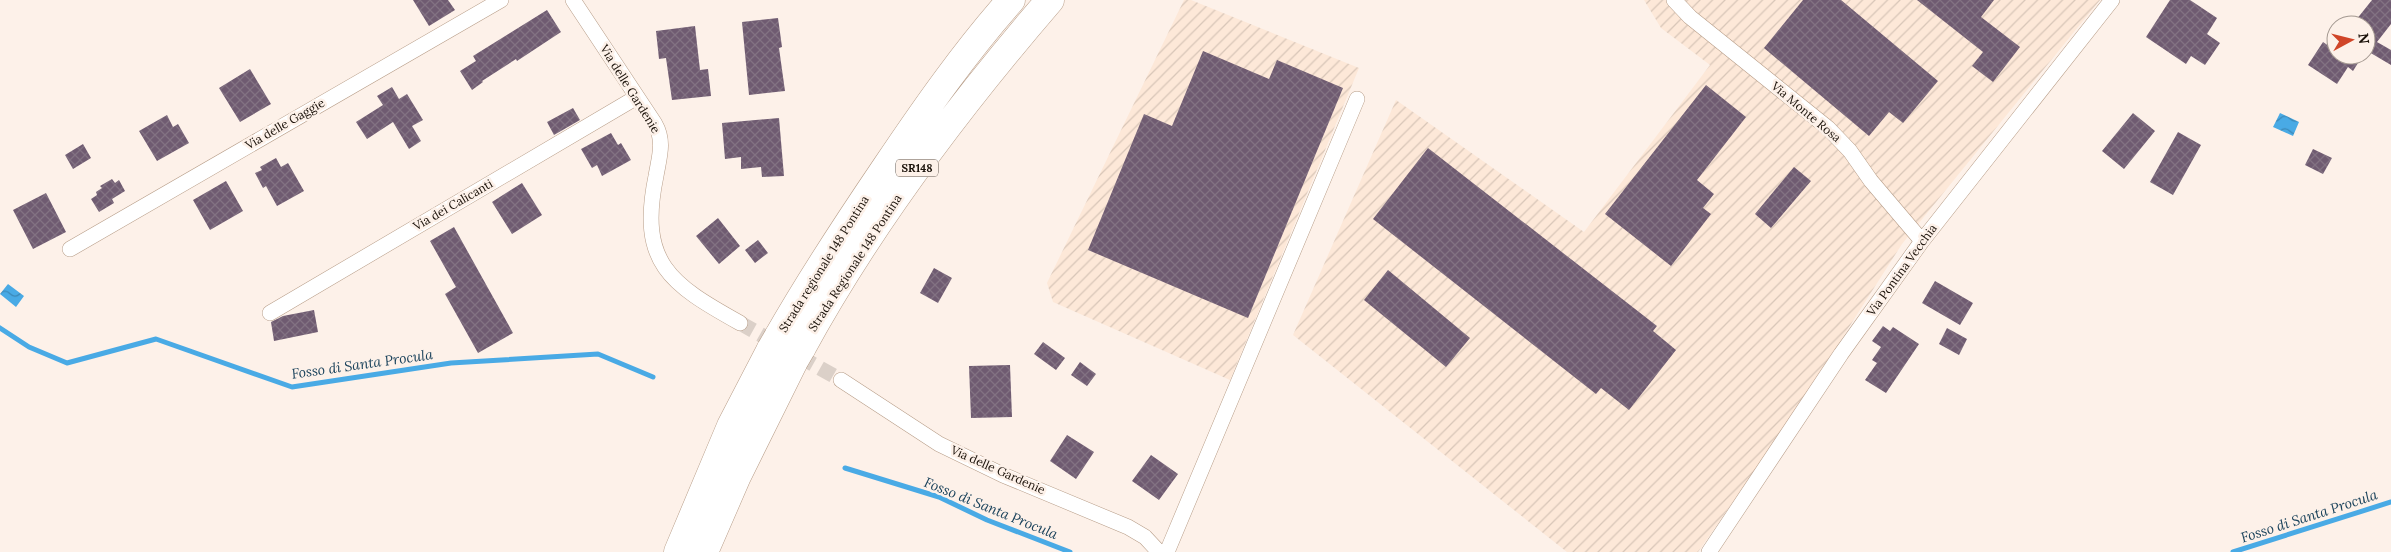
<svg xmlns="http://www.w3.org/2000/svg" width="2391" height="552" viewBox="0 0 2391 552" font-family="Lora,serif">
<defs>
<pattern id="industrial-furrows" width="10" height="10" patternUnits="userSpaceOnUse" patternTransform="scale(1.25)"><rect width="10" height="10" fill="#fde8d8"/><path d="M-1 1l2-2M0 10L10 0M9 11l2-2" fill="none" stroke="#d8c6b8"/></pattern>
<pattern id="water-waves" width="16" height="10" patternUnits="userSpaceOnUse" patternTransform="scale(1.25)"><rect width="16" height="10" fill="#49aae5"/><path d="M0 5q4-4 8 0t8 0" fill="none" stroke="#3c89b8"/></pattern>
<pattern id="building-cross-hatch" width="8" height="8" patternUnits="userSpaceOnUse" patternTransform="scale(1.25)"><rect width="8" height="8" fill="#6f5b71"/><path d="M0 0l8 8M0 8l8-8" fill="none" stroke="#827282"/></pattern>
</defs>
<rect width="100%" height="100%" fill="#fdf1e9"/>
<path fill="url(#industrial-furrows)" d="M1184 0H1191L1359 68 1230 380 1053 302 1047 283Z
M1644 0H2100L1902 244 1791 418 1698 552H1567L1293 335 1396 100 1584 232 1710 65 1661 28Z"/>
<path fill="url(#water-waves)" d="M2280 113 2299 122 2293 136 2273 127Z
M8 284 24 296 16 307 0 294Z"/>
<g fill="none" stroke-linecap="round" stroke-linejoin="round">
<path stroke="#49aae5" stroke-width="5" d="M0 328 29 347 67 363 156 339 292 387 451 363 598 354 653 377
M845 468 939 497 987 520 1070 552
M2233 552 2391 502"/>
</g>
<path fill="url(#building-cross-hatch)" d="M413 0H448L455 10 429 26Z
M1803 0H1841L1938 81 1903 123 1889 112 1869 136 1764 48Z
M1917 0H1994L1981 17 2020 47 1993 82 1972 66 1983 52Z
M2170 0H2190L2217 18 2207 34 2220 43 2205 65 2191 56 2186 64 2146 37Z
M2372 0H2391V24L2377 42 2391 50V65L2369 52 2366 56V25H2352Z
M547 10 561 32 517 61 516 59 482 81 483 82 472 90 460 71 476 61 473 56Z
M778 18 782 47 779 48 785 91 749 95 742 22Z
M695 26 700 70 708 69 711 96 672 100 666 58 659 59 656 31Z
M2323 42 2336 51V55H2363L2353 71 2348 67 2337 84 2308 65Z
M1203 51 1269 79 1277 60 1343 88 1248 318 1088 250 1144 114 1172 126Z
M250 69 271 104 240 122 219 88Z
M1706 85 1746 117 1697 180 1714 194 1703 208 1711 214 1671 266 1605 214Z
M392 87 399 99 407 94 423 120 412 126 421 141 409 149 393 122 367 139 356 122 383 105 377 96Z
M573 108 580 120 554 135 547 122Z
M2133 113 2155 131 2124 169 2102 151Z
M167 115 173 127 178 124 189 143 157 161 139 131Z
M779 118 784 176 762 177 761 167 741 169V157L725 159 722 123Z
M2178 132 2201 145 2173 195 2150 182Z
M611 133 618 145 621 143 631 160 602 176 597 165 592 168 581 149Z
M83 144 91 158 73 169 65 155Z
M1428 148 1657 326 1653 331 1676 350 1629 410 1601 388 1596 394 1373 219Z
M2313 149 2332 158 2323 174 2305 165Z
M276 158 281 167 288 163 304 191 277 206 266 186 263 188 255 173 262 170 260 167Z
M1794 167 1811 181 1771 228 1755 214Z
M112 179 115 183 119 180 125 191 112 199 114 203 99 212 91 199 97 195 96 192 102 188 100 186Z
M226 181 243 211 210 230 193 200Z
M522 183 542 215 512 234 492 202Z
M46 193 66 232 33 249 13 210Z
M718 218 740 246 719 264 696 236Z
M454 227 513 333 478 353 445 294 456 287 430 241Z
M758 240 768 253 755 263 745 250Z
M934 268 952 278 938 303 920 293Z
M1388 270 1470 338 1446 367 1364 300Z
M1935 281 1973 303 1960 325 1922 303Z
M314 310 318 332 274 341 271 322 283 316Z
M1883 326 1890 331 1893 327 1919 344 1886 393 1865 380 1877 363 1872 360 1881 347 1872 341Z
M1947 328 1967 339 1959 355 1939 344Z
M1043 342 1065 358 1056 370 1034 354Z
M1080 362 1096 374 1087 386 1071 375Z
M1010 365 1012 417 971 418 969 366Z
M1067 435 1094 452 1076 479 1050 461Z
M1151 455 1178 474 1159 500 1132 481Z"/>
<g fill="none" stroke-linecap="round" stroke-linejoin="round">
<path stroke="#dbd0c8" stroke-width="15" stroke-dasharray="15 8" stroke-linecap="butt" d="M740 323 841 380"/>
<defs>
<path id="street" d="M573 0 655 124C665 141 659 158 656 176 638 263 670 284 740 323
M1674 0 1690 17 1828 128 1850 151 1871 181 1922 241
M70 249 501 0
M270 313 637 97
M841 380 939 444 1003 475 1128 527 1145 537 1159 552
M1167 552 1357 99
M1709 552 1841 354 1922 241 2112 0"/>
<path id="highway" d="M778 337C811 279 848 223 886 167 925 109 965 52 1011 0
M801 349C869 224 957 108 1050 0
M678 552 731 426 771 349
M704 552 737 476 794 361"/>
</defs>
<use href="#street" stroke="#b79d88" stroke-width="16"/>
<use href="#highway" stroke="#b79d88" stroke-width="29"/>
<use href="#street" stroke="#fff" stroke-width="15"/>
<use href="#highway" stroke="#fff" stroke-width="28"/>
<defs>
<path id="highway-bridge" d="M771 349 778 337
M794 361 801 349"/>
</defs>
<use href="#highway-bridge" stroke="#b79d88" stroke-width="29" stroke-linecap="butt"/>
<use href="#highway-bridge" stroke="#fff" stroke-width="28"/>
</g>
<g text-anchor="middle" stroke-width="5" stroke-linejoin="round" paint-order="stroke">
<rect fill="#fdf1e9" stroke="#5f554d" stroke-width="1" x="896" y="159.5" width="42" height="17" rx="4"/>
<g font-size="11" font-weight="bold" fill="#1b120a">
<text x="917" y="172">SR148</text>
</g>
<g font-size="12" fill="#1b120a" stroke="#fdf1e9">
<text transform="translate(630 89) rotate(58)" y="4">Via delle Gardenie</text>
<text transform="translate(1806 112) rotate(40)" y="4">Via Monte Rosa</text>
<text transform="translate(285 124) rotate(-30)" y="4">Via delle Gaggie</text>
<text transform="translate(453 205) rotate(-30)" y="4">Via dei Calicanti</text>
<text transform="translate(855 263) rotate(-57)" y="4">Strada Regionale 148 Pontina</text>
<text transform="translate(824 264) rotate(-58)" y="4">Strada regionale 148 Pontina</text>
<text transform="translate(1902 270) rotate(-54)" y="4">Via Pontina Vecchia</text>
<text transform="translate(998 470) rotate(24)" y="4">Via delle Gardenie</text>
</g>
<g font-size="14" font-style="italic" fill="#1a425b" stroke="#fdf1e9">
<text transform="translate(362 364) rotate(-8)" y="5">Fosso di Santa Procula</text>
<text transform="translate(991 508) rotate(22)" y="5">Fosso di Santa Procula</text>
<text transform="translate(2309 516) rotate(-18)" y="5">Fosso di Santa Procula</text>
</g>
</g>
<g transform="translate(2351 40) rotate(83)"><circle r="24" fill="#fdf1e9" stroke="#a39890"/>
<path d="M0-4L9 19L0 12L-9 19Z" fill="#d04528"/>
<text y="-8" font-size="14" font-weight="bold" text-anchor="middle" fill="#1b120a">N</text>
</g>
</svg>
